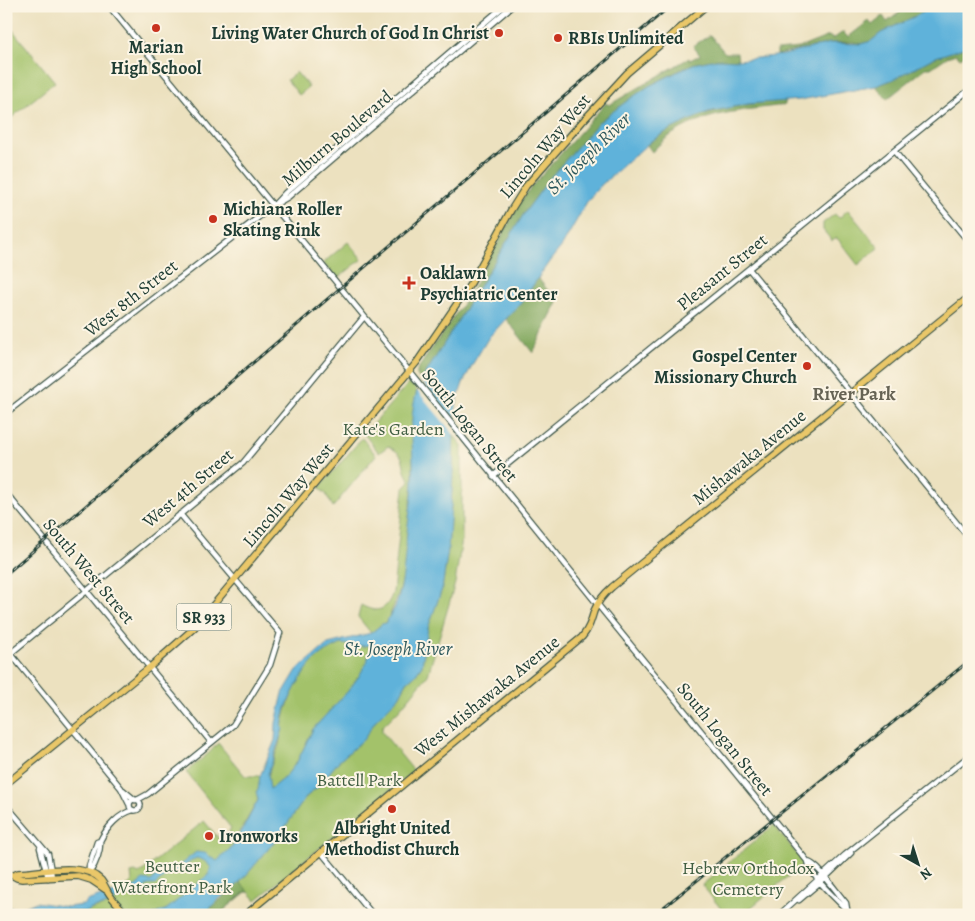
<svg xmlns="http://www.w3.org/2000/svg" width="975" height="921" viewBox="0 0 975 921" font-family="Alegreya,serif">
<rect width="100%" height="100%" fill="#fcf5e5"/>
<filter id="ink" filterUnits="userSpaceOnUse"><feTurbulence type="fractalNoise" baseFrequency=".02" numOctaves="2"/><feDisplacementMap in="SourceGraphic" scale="10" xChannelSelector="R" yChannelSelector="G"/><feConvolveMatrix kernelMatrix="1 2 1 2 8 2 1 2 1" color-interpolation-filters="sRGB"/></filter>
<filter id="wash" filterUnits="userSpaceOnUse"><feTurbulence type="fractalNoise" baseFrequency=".0096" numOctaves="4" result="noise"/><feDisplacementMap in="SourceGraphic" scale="20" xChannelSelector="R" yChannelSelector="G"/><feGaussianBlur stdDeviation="1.12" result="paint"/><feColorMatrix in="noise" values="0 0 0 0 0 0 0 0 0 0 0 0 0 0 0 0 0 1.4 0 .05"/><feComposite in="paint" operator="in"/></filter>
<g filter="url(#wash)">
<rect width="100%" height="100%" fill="#ece1bf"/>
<path fill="#a3c26a" stroke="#61804f" d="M6 22 55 82 6 122Z
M296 72 309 87 299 95 287 80Z
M848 210 879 248 858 265 837 238 832 241 823 230V223L835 214 839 218Z
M348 242 362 259 337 279 323 263Z
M408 384 414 386 417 390 413 414V483L407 535 404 574 400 590 387 622 382 624 371 633 358 617 361 605C377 614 387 611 393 592L404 488 410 482C409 478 406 475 405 471 402 456 403 455 388 446L379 453 364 434Z
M453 434 462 446V539L455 583 449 604 428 675 399 710 382 727V732L414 771 256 900 249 892H246L218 915H203L236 886 249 872 275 841 307 796 318 787 338 762 364 739 376 720 399 697 407 682 415 675 422 665 428 628 442 589 448 550 453 476Z
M362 438 376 455 333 507 326 494 319 488Z
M341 644 363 646 370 645 371 647 367 663 359 676 348 691 313 729 297 762 285 777 270 789C264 775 275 759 279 745 281 739 280 732 282 726 288 700 300 667 324 653 329 649 336 647 341 644Z
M218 743 245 776H260L258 800 230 849 217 861 208 875 195 887 167 909 153 915H21L33 909 87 912C94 907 99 908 107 905 114 902 117 896 125 894V888L132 882 131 873 135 872 139 874 204 821 220 840 224 841 229 840 231 836 229 831 231 828 186 772 210 752Z
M774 825 804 863 742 915H726L702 885Z"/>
<path fill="#82a85e" stroke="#507249" d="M926 6H936L881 33 871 41 861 44 853 42 830 43 777 55V50L799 48 829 36 833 39 843 32 848 37 869 21 872 25 883 16 887 22 904 9 913 11Z
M710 35 725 53H737L738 60 716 59 693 64 649 86 599 122 550 178 525 212 421 381 417 375V370L469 295 523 198 532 186 606 103 609 105 689 58 690 60 700 55 693 46Z
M969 46V53L960 58 956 54 947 57 931 68H926L887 99 876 86 894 79 933 58Z
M785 100V105C738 111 686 113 652 152L647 145C686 112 735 105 785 100Z
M538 278 557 302 533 353 506 319 521 303Z
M240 882 249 892H245L218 915H203Z"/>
<path fill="#5eb2da" stroke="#3e7887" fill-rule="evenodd" d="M936 6H969V46L933 58 894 79 876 86 800 100 748 104 708 112 669 130 651 141 599 187 588 200 562 246 549 262 521 303 489 337 472 365 463 383 457 401 454 421 453 476 448 550 442 589 428 628 422 665 415 675 407 682 399 697 376 720 364 739 338 762 318 787 307 796 275 841 249 872 236 886 221 897 203 915H153L167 909 208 875 211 868C207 862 203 859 196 858L187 864 178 873 170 872 155 885H148C138 893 134 895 122 895L108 905 93 908 87 912 33 909 21 915H6V908H22L36 902 67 907 83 905 87 901 101 896 121 892 130 893 133 888 143 880 151 881 167 868 175 869 196 852 205 853 217 861 230 849 237 840 258 800 256 791 258 790 260 776 275 740 276 723 283 693 297 670 328 644 371 633 382 624 387 622 386 620C405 603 404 556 407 532 409 516 412 499 413 483 415 447 405 416 421 381L525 212 550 178 599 122 631 98 649 86 693 64 716 59 739 60 784 55 830 43 861 44 871 41 881 33ZM341 644 363 646 370 645 371 647 367 662 359 676 348 691 313 729 297 762 285 777 270 789 268 774 283 729C279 713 301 675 312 663 320 654 331 649 341 644Z"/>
<path fill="#ece1bf" d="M420 379 456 424V437L415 388Z"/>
</g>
<g filter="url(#ink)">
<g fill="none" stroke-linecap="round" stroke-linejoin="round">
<defs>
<path id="minor" d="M109 6 405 366 603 611 808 862C813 881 839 900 851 915
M894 151 969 242
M276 204 288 197 512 6
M749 269 969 538
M6 413 273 206 285 193 504 6
M493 476 969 90
M6 493 211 742
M6 648 121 788 129 804
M6 657 243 463 364 317
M123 790 135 800
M129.5 805a5.5 5.5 0 1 1 11 0a5.5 5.5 0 1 1-11 0Z
M137 800 148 794 233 725 270 665 280 633 180 514
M6 805 48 854 52 877
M40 848 48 878
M321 852 373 915
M808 862C819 865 837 893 846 903L847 909
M89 872V866L97 842 100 841C107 827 119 814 133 810
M90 872C96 864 101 850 100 841
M799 900 825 878 851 853
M779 915 845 855 969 756"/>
<path id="major" d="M6 784 150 667 194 628 417 362 471 283 511 210 526 186 582 122 627 73 706 6
M6 872 17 878 22 879 78 876 91 880 106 890
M14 875 18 873C43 872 82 861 101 880 104 884 105 886 107 890 111 899 121 907 127 915
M245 915 582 637C589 629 591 621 594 611 598 601 604 594 612 587L969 297"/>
</defs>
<use href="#minor" stroke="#3e5649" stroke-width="7"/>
<use href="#major" stroke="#3e5649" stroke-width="8"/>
<use href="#minor" stroke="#fff" stroke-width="4.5"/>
<use href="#major" stroke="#eac769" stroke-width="5.5"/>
<defs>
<path id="rail" d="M6 574 670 6
M654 915 969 661"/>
</defs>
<use href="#rail" stroke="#1f3d34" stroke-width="3"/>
<use href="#rail" stroke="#fcf5e5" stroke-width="1" stroke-dasharray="4" stroke-linecap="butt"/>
</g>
</g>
<g fill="#c8321e" stroke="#fcf5e5" stroke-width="2">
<circle cx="156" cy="28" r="5"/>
<circle cx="499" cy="33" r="5"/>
<circle cx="558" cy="38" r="5"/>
<circle cx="213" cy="219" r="5"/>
<path d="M406.5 275.5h5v5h5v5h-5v5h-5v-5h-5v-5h5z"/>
<circle cx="807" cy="366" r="5"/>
<circle cx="392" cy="809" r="5"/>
<circle cx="209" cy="836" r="5"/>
</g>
<g text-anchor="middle" stroke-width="4" stroke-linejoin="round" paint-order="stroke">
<rect fill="#fcf5e5" stroke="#617469" stroke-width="1" x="176.5" y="603.5" width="55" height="27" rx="4"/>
<g font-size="16" font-weight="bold" fill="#1f3d34">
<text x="204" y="623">SR 933</text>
</g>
<g font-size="18" font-weight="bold" fill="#1f3d34" stroke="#fcf5e5" text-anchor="start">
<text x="489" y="39" text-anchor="end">Living Water Church of God In Christ</text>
<text x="568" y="44">RBIs Unlimited</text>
<text x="156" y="53" text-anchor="middle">Marian<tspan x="156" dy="21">High School</tspan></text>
<text x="223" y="215">Michiana Roller<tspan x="223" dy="21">Skating Rink</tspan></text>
<text x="420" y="279">Oaklawn<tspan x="420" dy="21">Psychiatric Center</tspan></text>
<text x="797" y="362" text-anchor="end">Gospel Center<tspan x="797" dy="21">Missionary Church</tspan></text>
<text x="392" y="834" text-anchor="middle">Albright United<tspan x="392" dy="21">Methodist Church</tspan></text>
<text x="219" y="842">Ironworks</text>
</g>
<g font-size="18" fill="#1f3d34" stroke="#fcf5e5">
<text transform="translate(337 138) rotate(-40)" y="6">Milburn Boulevard</text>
<text transform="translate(545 146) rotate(-50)" y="6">Lincoln Way West</text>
<text transform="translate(722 272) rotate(-39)" y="6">Pleasant Street</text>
<text transform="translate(131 298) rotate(-38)" y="6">West 8th Street</text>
<text transform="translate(470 425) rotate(51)" y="6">South Logan Street</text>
<text transform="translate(749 457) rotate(-39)" y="6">Mishawaka Avenue</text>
<text transform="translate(188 488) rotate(-40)" y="6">West 4th Street</text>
<text transform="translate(288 495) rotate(-50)" y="6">Lincoln Way West</text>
<text transform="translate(89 571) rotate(50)" y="6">South West Street</text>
<text transform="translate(487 696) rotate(-39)" y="6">West Mishawaka Avenue</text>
<text transform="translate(725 739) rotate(51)" y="6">South Logan Street</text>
</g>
<g font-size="18" fill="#405e42" stroke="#fcf5e5">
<text x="393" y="435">Kate's Garden</text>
<text x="359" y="786">Battell Park</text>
<text x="172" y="872">Beutter<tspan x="172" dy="21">Waterfront Park</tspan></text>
<text x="748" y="874">Hebrew Orthodox<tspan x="748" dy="21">Cemetery</tspan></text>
</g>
<g font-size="19" font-style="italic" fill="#2f5a5e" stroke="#fcf5e5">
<text transform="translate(588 153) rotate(-44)" y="7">St. Joseph River</text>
<text x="398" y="655">St. Joseph River</text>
</g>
<g font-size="19" font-weight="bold" fill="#666354" stroke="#fcf5e5">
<text x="854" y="400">River Park</text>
</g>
</g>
<rect width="975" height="921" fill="none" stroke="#fcf5e5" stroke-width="25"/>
<g transform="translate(918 864) rotate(141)" stroke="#fcf5e5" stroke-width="4" paint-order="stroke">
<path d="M0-4L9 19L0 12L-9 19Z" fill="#1f3d34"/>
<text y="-8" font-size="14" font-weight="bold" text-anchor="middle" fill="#1f3d34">N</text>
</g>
</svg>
